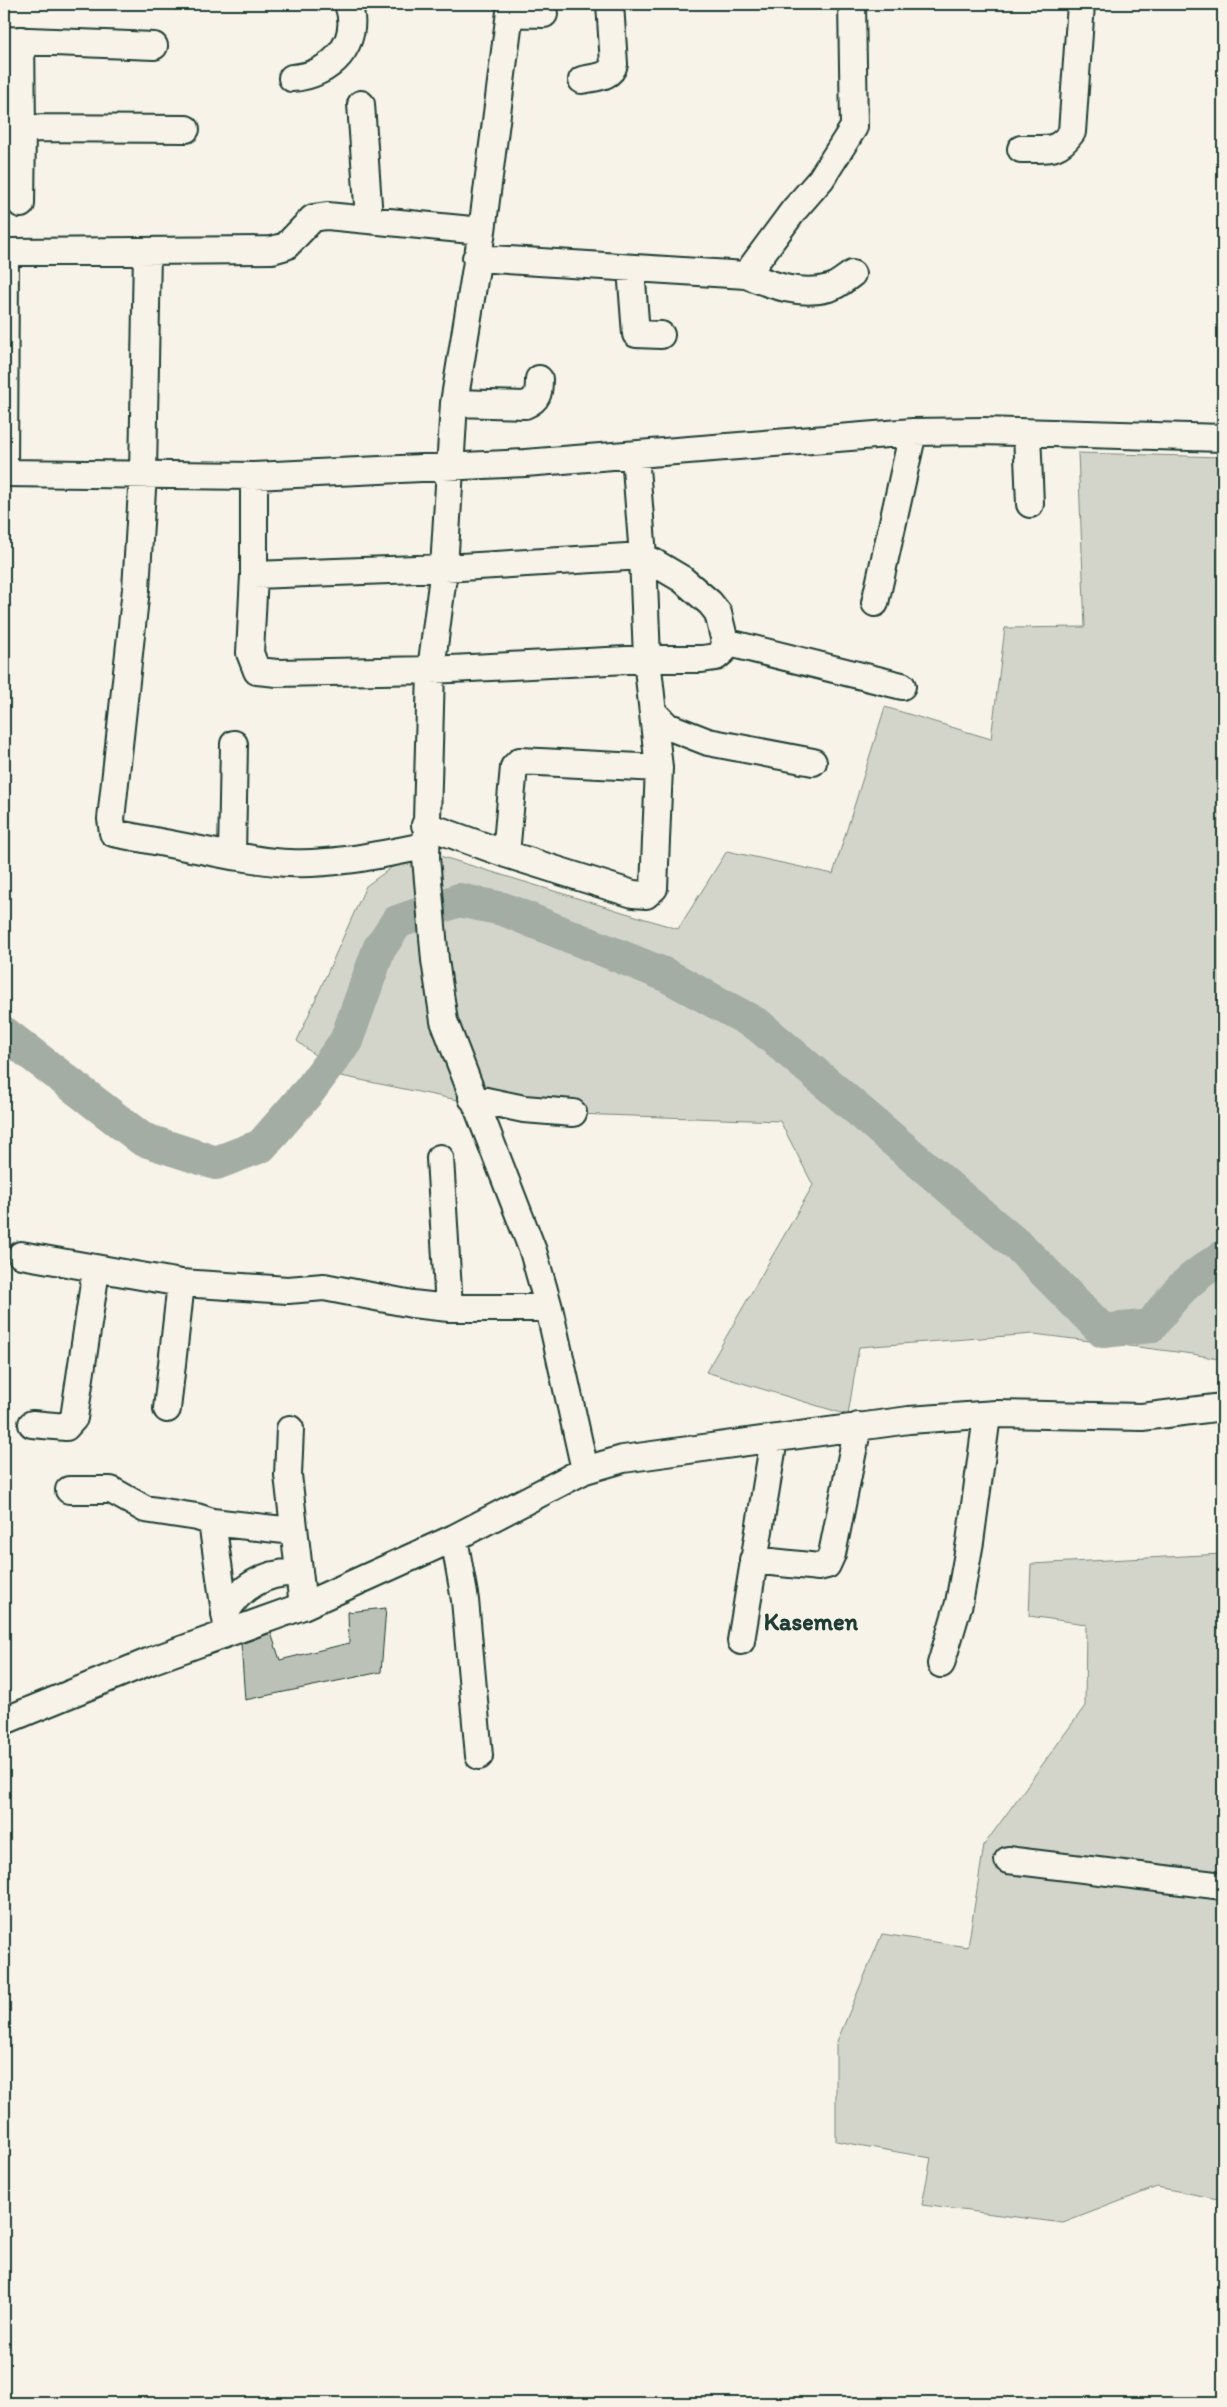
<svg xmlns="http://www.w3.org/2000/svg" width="1227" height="2407" viewBox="0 0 1227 2407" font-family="Itim,sans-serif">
<rect width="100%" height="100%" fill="#f7f3e8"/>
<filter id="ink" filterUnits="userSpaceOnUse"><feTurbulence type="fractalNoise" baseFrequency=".02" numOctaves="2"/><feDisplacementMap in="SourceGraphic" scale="10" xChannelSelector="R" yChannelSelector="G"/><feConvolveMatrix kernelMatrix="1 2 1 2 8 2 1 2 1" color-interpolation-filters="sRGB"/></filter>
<g filter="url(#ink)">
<path fill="#d3d5ca" stroke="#79897f" d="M1078 453 1223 457V1360L1193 1354 1034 1334 859 1347 848 1415 706 1372 813 1185 780 1121 516 1112 341 1076 297 1041 366 886 417 849 678 929 727 851 833 874 885 707 991 739 1005 628 1085 627Z
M1223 1554V2200L1157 2187 1063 2223 922 2205 931 2158 836 2141V2044L882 1934 968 1947 984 1845 1085 1706 1086 1624 1029 1616 1031 1564Z"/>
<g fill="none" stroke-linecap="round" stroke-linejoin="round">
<path stroke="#a4ada3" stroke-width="34" d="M4 1033 142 1139 216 1163 261 1146 309 1091 346 1041 379 949 397 922 459 900 503 909 666 975 758 1025 1024 1251 1103 1331 1151 1326C1174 1293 1189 1278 1223 1257"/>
</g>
<path fill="#bbc1b6" stroke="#1f3d34" d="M386 1608 381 1672 245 1700 241 1644 271 1633 280 1660 349 1643 348 1612Z"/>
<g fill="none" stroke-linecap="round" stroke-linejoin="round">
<defs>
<path id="minor" d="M511 4 482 231 454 403 444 568 431 670 426 858 435 960 444 1021 533 1251 549 1308 585 1470
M510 13 544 14
M4 40 154 46
M21 40 22 128 186 129
M292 78C330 76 362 43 348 4
M582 80C594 77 611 78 614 64L610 4
M361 104 369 219
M1021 149C1047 148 1056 154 1072 132L1081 4
M21 204 22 128
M147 252 143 473 136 589 111 819 113 833 232 856 234 744
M476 258 746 275C772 285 800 296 829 288 837 286 845 279 852 274
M631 269 636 334 661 335
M746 275 794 210 821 179 854 127 852 4
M454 403 525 405C538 400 539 393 539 379
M1027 433 1030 504
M4 473 254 476 525 463 913 432 983 431 1223 438
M4 473 5 260 11 252 272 250 286 246 313 218 327 216 482 231
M254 476V575L250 653 257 671 277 673 431 670 647 659H702L716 657 723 651 725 642 718 613 710 603 682 579 643 556 444 568 254 575
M875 603 913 432
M725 642 902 686
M653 712 667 726 708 742 813 762
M425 825 506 854 633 894 646 895 654 888 659 768 647 659 643 556 635 455
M506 854 514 767 520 761 659 768
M232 856C251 858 271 863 290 863 336 865 381 854 425 846
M472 1098 524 1109 573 1113
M440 1158 449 1308
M21 1255 181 1283 288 1290 324 1287 412 1304 449 1308H549
M167 1409 181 1283
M32 1424 66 1427 74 1418 96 1270
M290 1429 288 1475 303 1606
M69 1490H111L145 1509 197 1517 212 1522 228 1633
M212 1522 293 1531
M454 1538 465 1600 479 1756
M753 1560 819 1567 827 1565 832 1554 858 1426
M225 1614C239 1587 267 1571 298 1573
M741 1641 774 1439
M941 1664 959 1603 970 1542 987 1416
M4 1721 153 1660 303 1606 454 1538 585 1470 623 1459 909 1420 996 1414 1142 1417 1223 1407
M1008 1860 1223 1886"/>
</defs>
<use href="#minor" stroke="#1f3d34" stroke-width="30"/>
<use href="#minor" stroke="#f7f3e8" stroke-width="26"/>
</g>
</g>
<g text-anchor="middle" stroke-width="5" stroke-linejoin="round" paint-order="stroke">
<g font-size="24" font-weight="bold" fill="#1f3d34" stroke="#f7f3e8">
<text x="811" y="1630">Kasemen</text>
</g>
</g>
<rect width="1227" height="2407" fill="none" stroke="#f7f3e8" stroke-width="20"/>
<rect x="10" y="10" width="1207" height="2387" fill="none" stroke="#1f3d34" stroke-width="2" filter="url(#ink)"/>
</svg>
